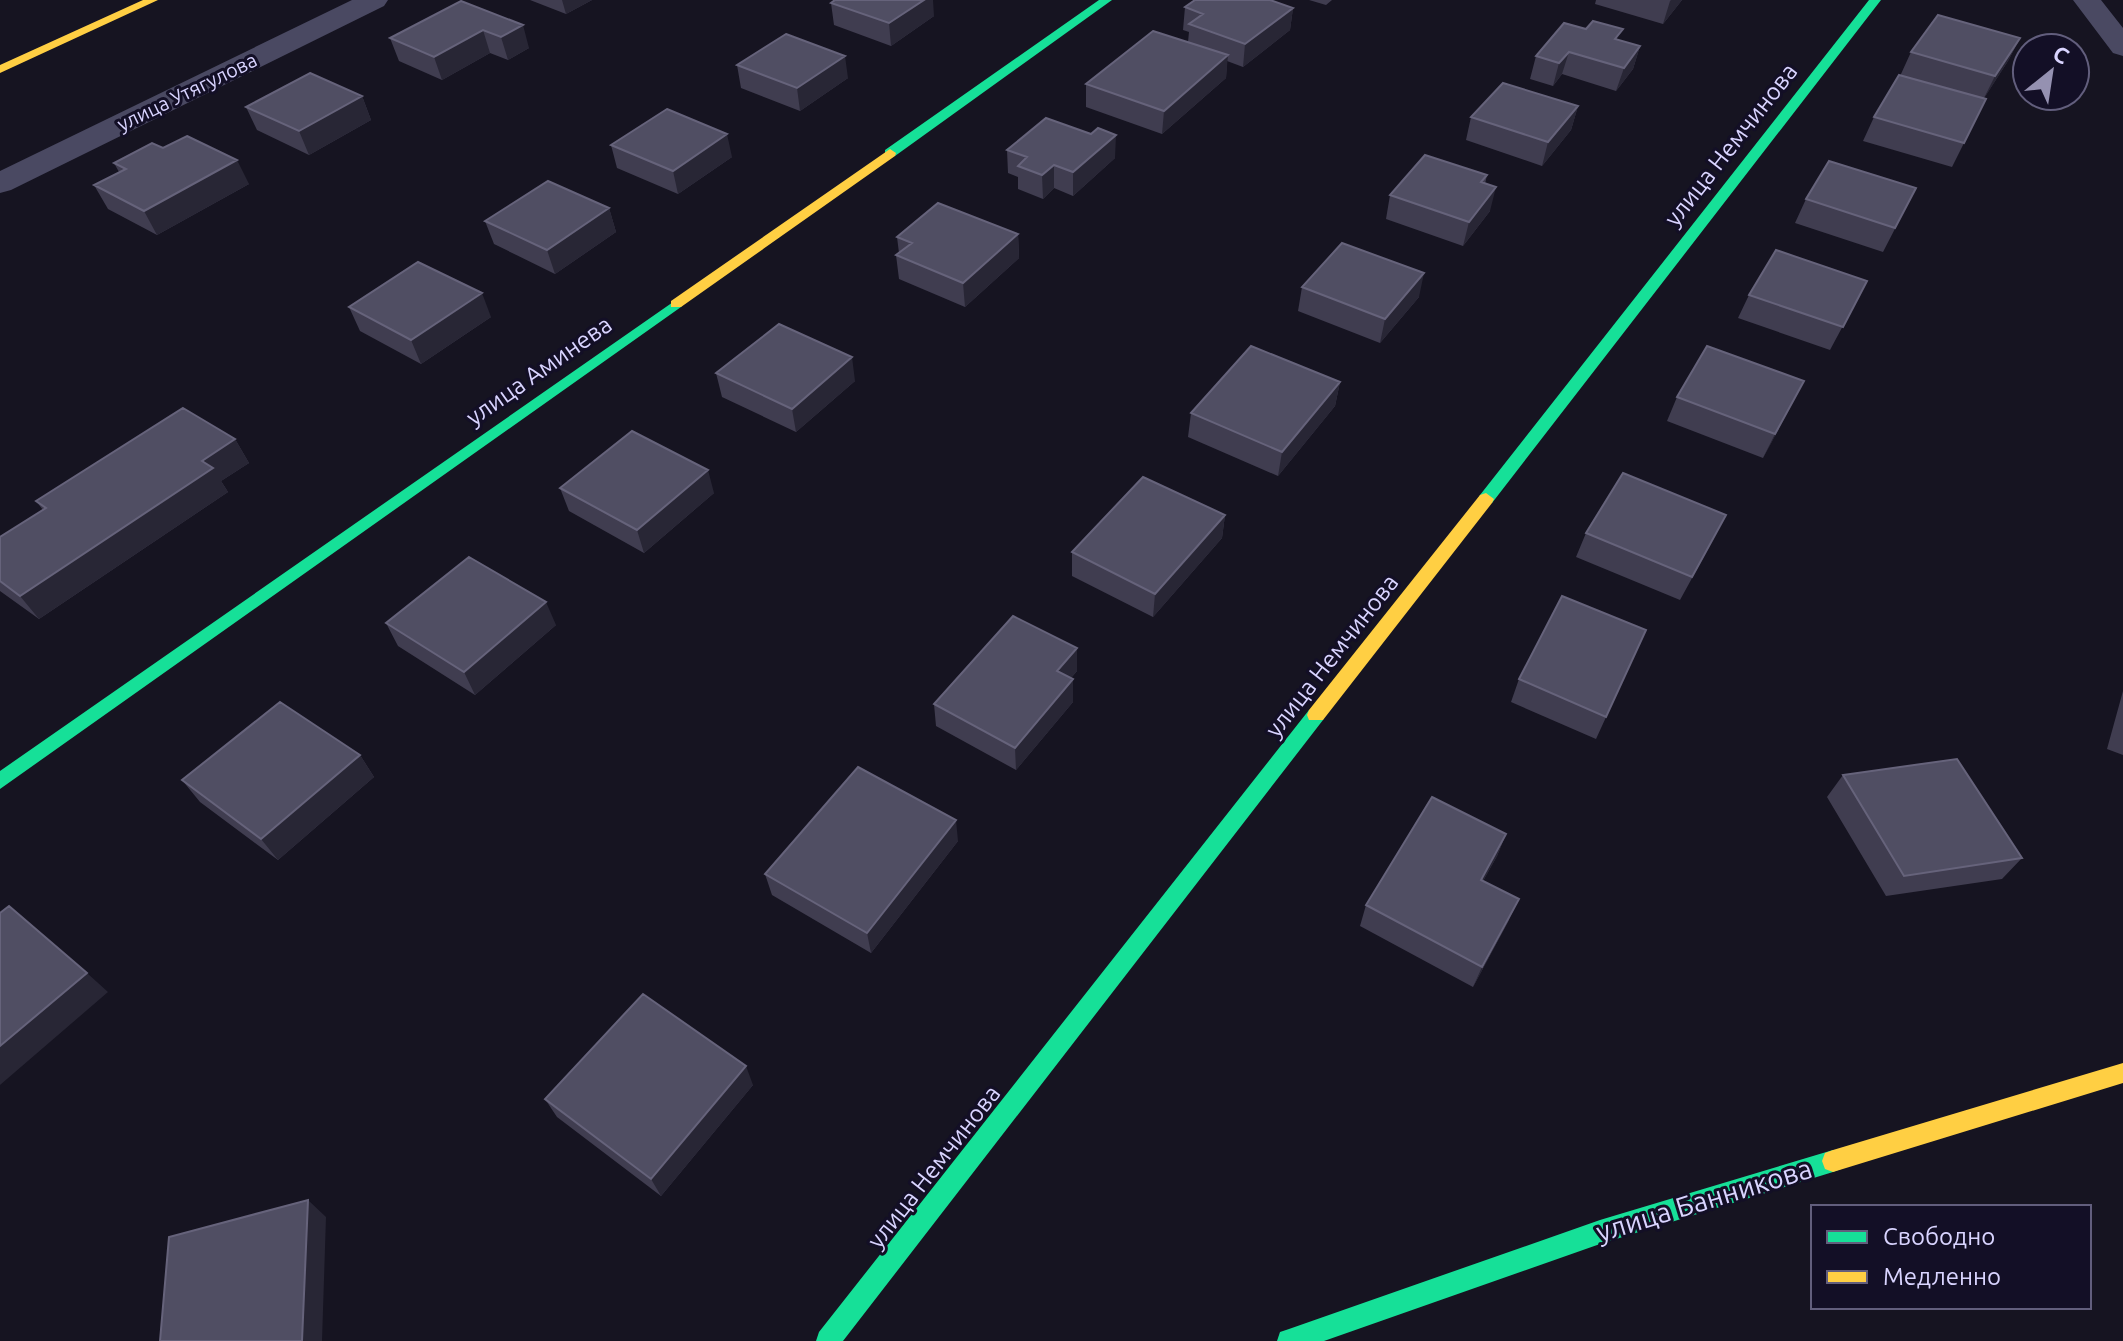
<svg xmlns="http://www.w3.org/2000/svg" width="2123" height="1341" viewBox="0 0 2123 1341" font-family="Ubuntu,sans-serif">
<rect width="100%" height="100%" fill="#161421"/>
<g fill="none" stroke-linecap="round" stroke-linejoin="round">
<path fill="#4a4962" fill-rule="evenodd" d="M352 0H388L384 6 11 190 0 193V171Z
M2073 0H2101L2123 28V56L2113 53Z"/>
<path fill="#16e098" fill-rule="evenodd" d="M1099 0H1112L895 156H885V150Z
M1869 0H1881L1492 503H1480L1478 499 1480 495Z
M676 300 683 304 681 307 0 789V771Z
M1316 708 1323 710 1325 715 1323 720 843 1341H816L819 1332 1309 710Z
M1833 1150 1841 1153 1844 1161 1841 1169 1833 1172 1600 1244 1324 1341H1277L1280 1332 1289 1329 1600 1220Z"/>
<path fill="#ffcf43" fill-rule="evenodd" d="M143 0H158L0 73V65Z
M890 149 896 153 895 156 681 307H671V301Z
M1486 493 1494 499 1492 503 1323 720H1309L1307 715 1309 710 1480 495Z
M2123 1063V1083L1833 1172 1825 1169 1822 1161 1825 1153 1833 1150Z"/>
</g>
<path fill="#403d50" d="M530 0H592L566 14Z
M1309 0H1332L1326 5Z
M1596 0H1682L1663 24 1595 4Z
M461 1 529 48 508 60 490 53 442 80 399 61 390 38Z
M831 3 934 16 891 46 834 25Z
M1185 7 1293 8 1290 30 1243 67 1227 61 1226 78 1162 134 1086 107V84L1188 42 1189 32 1183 30Z
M2020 38 2008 61 1984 98 1964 143 1952 167 1863 141 1874 117 1901 74 1911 52Z
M1619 40 1640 46 1633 69 1616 91 1562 74 1553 86 1530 79 1536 56Z
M737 65 848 78 800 111 741 88Z
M362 96 371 120 309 155 257 130 246 107Z
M1578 106 1571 130 1542 166 1466 140 1471 117Z
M1091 134 1115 158 1073 196 1054 188 1043 199 1018 189V177L1008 173 1007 150Z
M611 145 732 157 678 194 617 168Z
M163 148 249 184 157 235 108 209 94 185 119 172 114 163Z
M1487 175 1485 184 1490 211 1463 246 1386 219 1390 195Z
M1916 188 1883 252 1795 223 1806 199Z
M609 208 616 232 555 274 494 244 485 221Z
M1018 234 1019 258 965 307 899 279 896 255 899 253 897 237Z
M1867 281 1830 350 1738 318 1749 295Z
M1302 287 1419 297 1380 343 1298 311Z
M349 307 491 317 421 364 360 331Z
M716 373 855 381 796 432 722 397Z
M1804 381 1763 458 1667 421 1677 397Z
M1340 382 1335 406 1278 476 1188 437 1191 413Z
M235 439 249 463 221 481 228 492 39 619 0 591V537L43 510 36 501Z
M560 488 714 493 644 553 569 511Z
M1225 515 1222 538 1153 617 1072 576V552Z
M1586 533 1714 538 1680 600 1576 557Z
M386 623 556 625 475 695 398 646Z
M1646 630 1596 739 1511 702 1519 679Z
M1077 648V671L1071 678 1073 679V702L1016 770 936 726 934 704Z
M2123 691V755L2107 749Z
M360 755 374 777 278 860 200 802 182 780Z
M1843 775 2022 858 2002 879 1886 896 1827 797Z
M1506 834 1497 856 1483 881 1509 920 1473 987 1360 926 1366 905Z
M958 841 871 953 772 895 765 874Z
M753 1085 661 1196 557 1117 545 1099Z"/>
<path fill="#282635" d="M562 0H592L566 14Z
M924 0H933L934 16 891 46 889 23Z
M1671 0H1682L1663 24 1670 1Z
M1293 8 1290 30 1243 67 1245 44Z
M523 25 529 48 508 60 501 37Z
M483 30 490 53 442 80 434 57Z
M2020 38 2008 61 1983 100 1995 76Z
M1640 46 1633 69 1616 91 1624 68Z
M1569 52 1562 74 1553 86 1559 63Z
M1228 55 1226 78 1162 134 1164 111Z
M845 56 848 78 800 111 797 88Z
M362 96 371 120 309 155 299 131Z
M1578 106 1571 130 1542 166 1548 142Z
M727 134 732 157 678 194 673 171Z
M1116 135 1115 158 1073 196V172Z
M237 160 249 184 157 235 144 211Z
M1054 165V188L1043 199 1042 175Z
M1496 187 1490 211 1463 246 1469 222Z
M609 208 616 232 555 274 547 250Z
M1018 234 1019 258 965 307 963 283Z
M1424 273 1419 297 1380 343 1385 319Z
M482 293 491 317 421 364 411 340Z
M852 357 855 381 796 432 792 409Z
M1804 381 1792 405 1763 458 1775 434Z
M1340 382 1335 406 1278 476 1282 452Z
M235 439 249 463 221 481 228 492 39 619 20 596 202 461Z
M708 470 714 493 644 553 637 530Z
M1225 515 1222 538 1153 617 1155 594Z
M546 602 556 625 475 695 464 672Z
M1077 648V671L1057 694V671Z
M1073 679V702L1016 770 1015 748Z
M360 755 374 777 278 860 261 839Z
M956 820 958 841 871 953 867 933Z
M1506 834 1497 856 1472 901 1481 880Z
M1519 899 1509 920 1473 987 1482 967Z
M87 973 108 992 0 1085V1046Z
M746 1066 753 1085 661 1196 651 1179Z
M308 1200 326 1217 322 1341H302Z"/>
<path fill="#504e63" stroke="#66637b" stroke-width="2" d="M835 0H924L889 23 831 3Z
M1195 0H1270L1293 8 1245 44 1189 24 1203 14 1185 7Z
M461 1 523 25 501 37 483 30 434 57 390 38Z
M1938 15 2020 38 1995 76 1911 52Z
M1593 21 1623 29 1615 39 1640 46 1624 68 1569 52 1559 63 1536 56 1564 23 1586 29Z
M1153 31 1228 55 1164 111 1086 84Z
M786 34 845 56 797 88 737 65Z
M310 73 362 96 299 131 246 107Z
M1899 75 1986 99 1964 143 1874 117Z
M1503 83 1578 106 1548 142 1471 117Z
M667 109 727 134 673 171 611 145Z
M1046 118 1091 134 1098 128 1116 135 1073 172 1054 165 1042 175 1018 166 1027 157 1007 150Z
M187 136 237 160 144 211 94 185 126 169 114 163 152 143 163 148Z
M1425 155 1487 175 1481 182 1496 187 1469 222 1390 195Z
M1829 161 1916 188 1895 228 1806 199Z
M548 181 609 208 547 250 485 221Z
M938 203 1018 234 963 283 896 255 912 243 897 237Z
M1342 243 1424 273 1385 319 1302 287Z
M1776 250 1867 281 1843 327 1749 295Z
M418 262 482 293 411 340 349 307Z
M779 324 852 357 792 409 716 373Z
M1251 346 1340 382 1282 452 1191 413Z
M1707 346 1804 381 1775 434 1677 397Z
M183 408 235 439 202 461 213 468 20 596 0 581V537L46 508 36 501Z
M632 431 708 470 637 530 560 488Z
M1623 473 1726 515 1692 577 1586 533Z
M1143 477 1225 515 1155 594 1072 552Z
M469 557 546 602 464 672 386 623Z
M1562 596 1646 630 1606 717 1519 679Z
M1013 616 1077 648 1057 671 1073 679 1015 748 934 704Z
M280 702 360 755 261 839 182 780Z
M1957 759 2022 858 1904 876 1843 775Z
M858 767 956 820 867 933 765 874Z
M1432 797 1506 834 1481 880 1519 899 1482 967 1366 905Z
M9 906 87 973 0 1046V913Z
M643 994 746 1066 651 1179 545 1099Z
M308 1200 302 1341H160L169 1237Z"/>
<g text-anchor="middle" stroke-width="6" stroke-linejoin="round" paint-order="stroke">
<g font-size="20" fill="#d9d4ff" stroke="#130f26">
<text transform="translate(187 92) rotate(-26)" y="7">улица Утягулова</text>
</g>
<g font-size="24" fill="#d9d4ff" stroke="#130f26">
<text transform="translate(1731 145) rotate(-52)" y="8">улица Немчинова</text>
<text transform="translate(539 371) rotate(-35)" y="8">улица Аминева</text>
<text transform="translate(1332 656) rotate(-52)" y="8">улица Немчинова</text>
<text transform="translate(934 1167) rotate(-52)" y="8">улица Немчинова</text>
</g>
<g font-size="28" fill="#d9d4ff" stroke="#130f26">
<text transform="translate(1704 1200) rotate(-17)" y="10">улица Банникова</text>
</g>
</g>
<rect x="1811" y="1205" width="280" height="104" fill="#130f26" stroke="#625e7d" stroke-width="2"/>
<rect x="1827" y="1231" width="40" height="12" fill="#16e098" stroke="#625e7d" stroke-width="2"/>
<text x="1883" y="1245" font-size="24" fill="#d9d4ff">Свободно</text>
<rect x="1827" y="1271" width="40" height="12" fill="#ffcf43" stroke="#625e7d" stroke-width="2"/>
<text x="1883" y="1285" font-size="24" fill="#d9d4ff">Медленно</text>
<g transform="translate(2051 72) rotate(30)"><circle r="38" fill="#130f26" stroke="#625e7d" stroke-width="2"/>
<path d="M0-6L14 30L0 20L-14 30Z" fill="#9591b1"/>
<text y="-12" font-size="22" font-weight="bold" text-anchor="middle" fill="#d9d4ff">С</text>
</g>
</svg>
